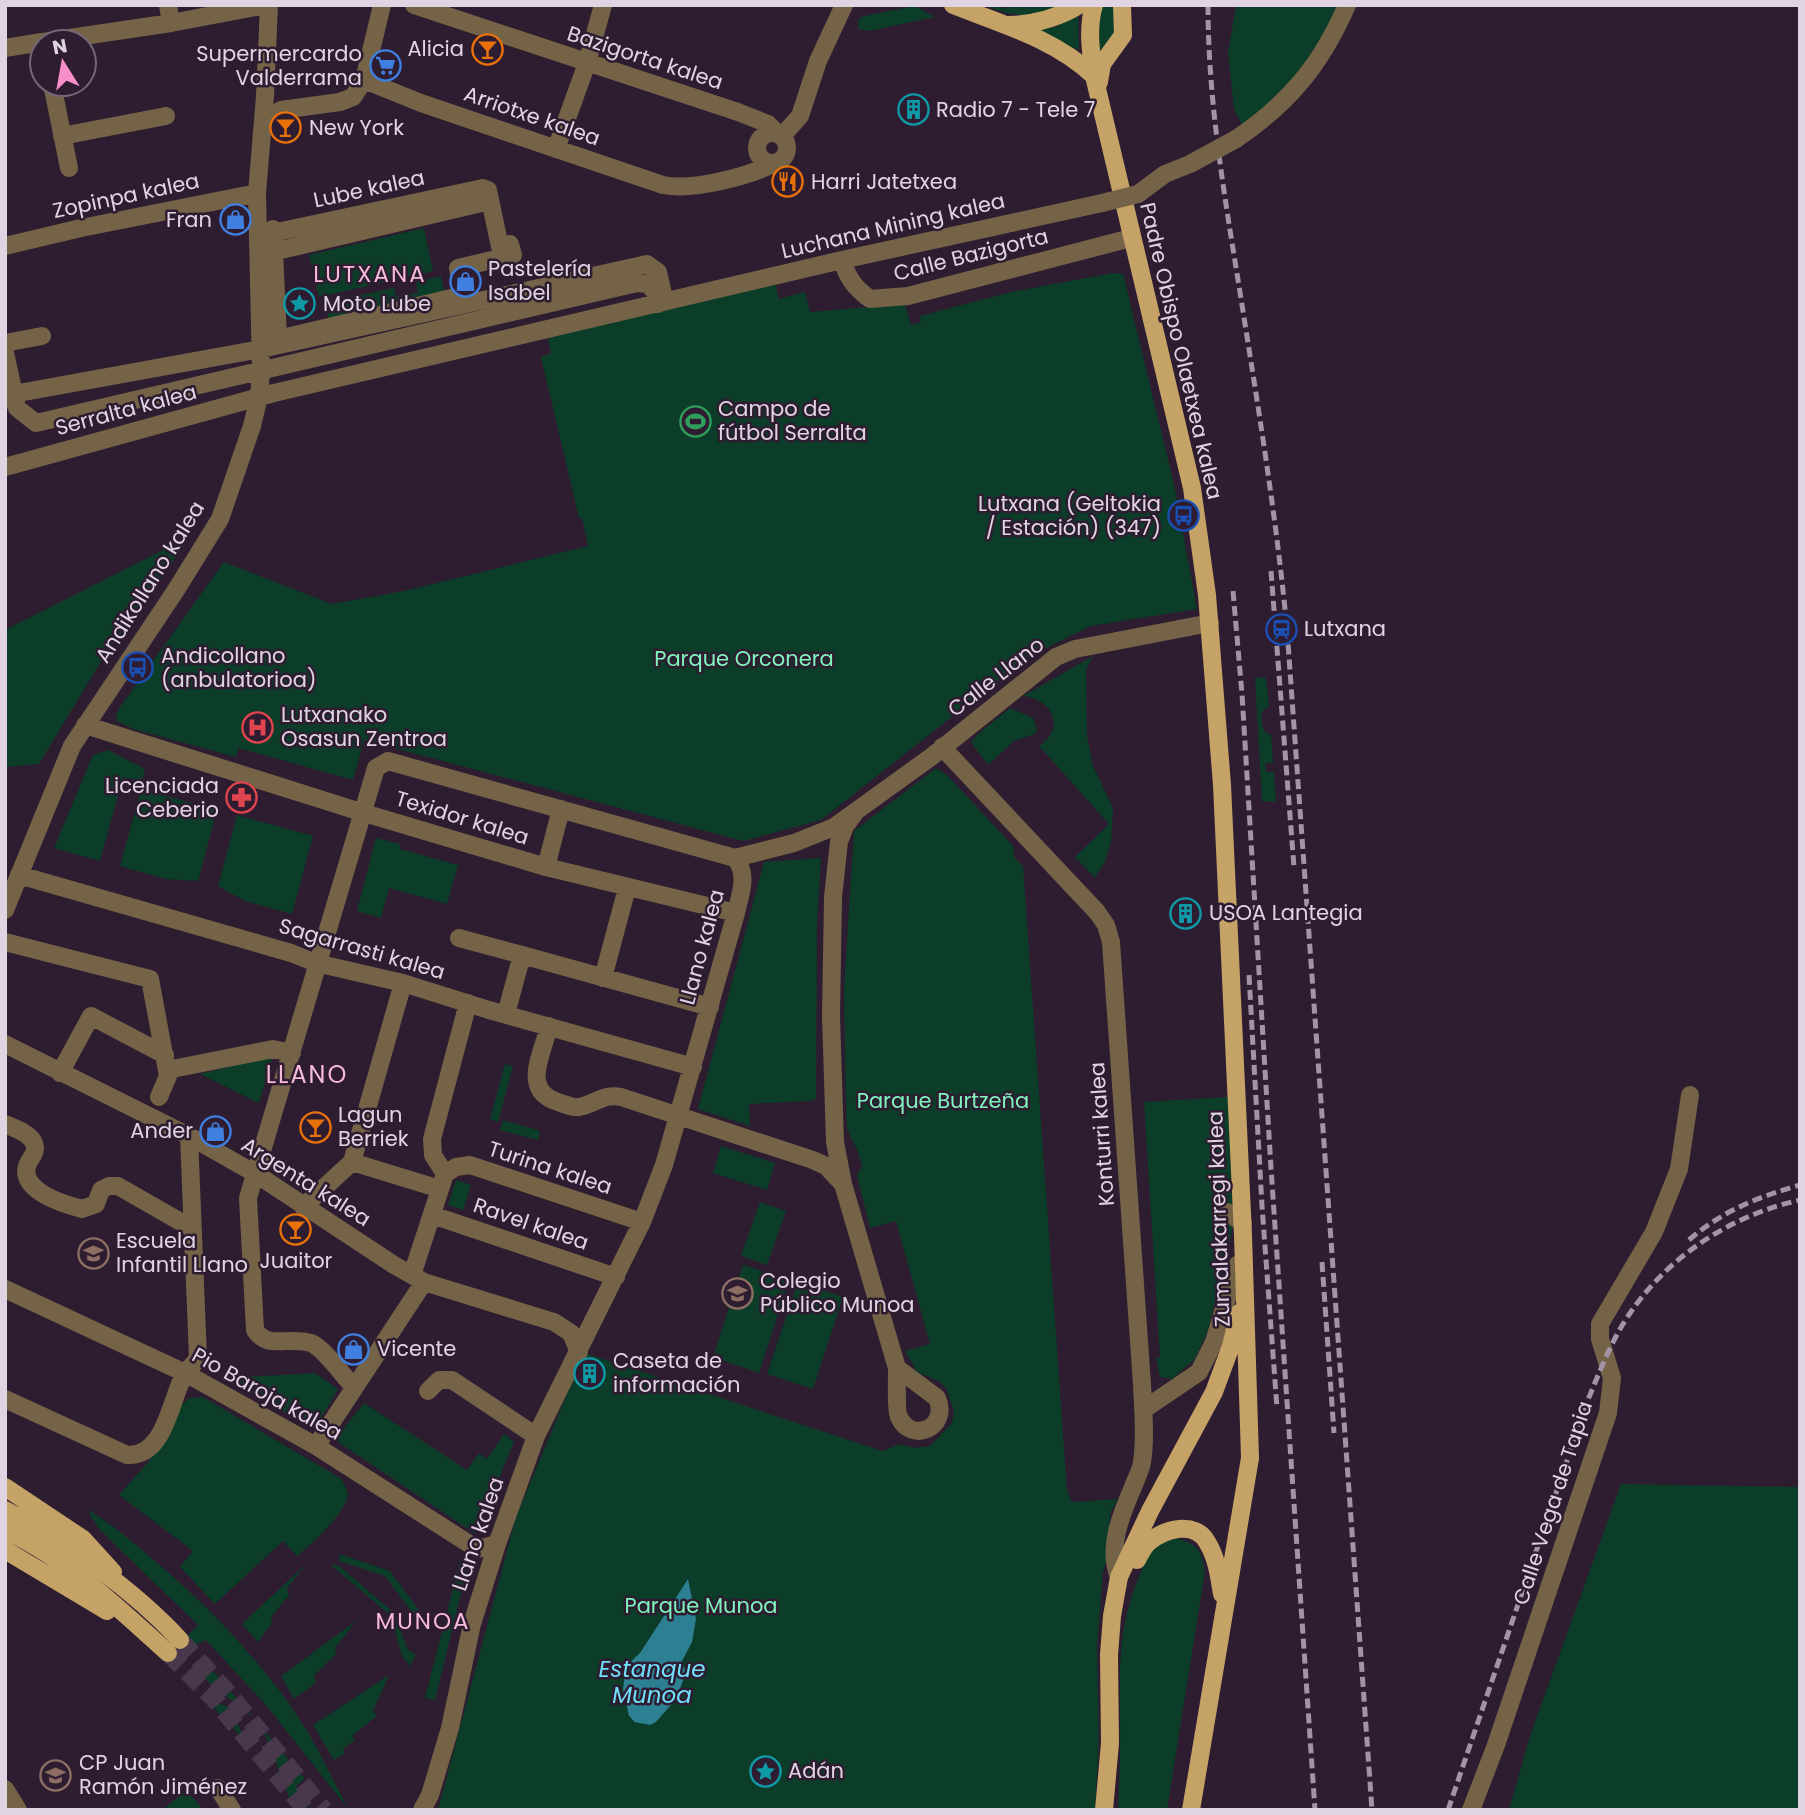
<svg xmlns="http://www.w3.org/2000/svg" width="1805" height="1815" viewBox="0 0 1805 1815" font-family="Poppins,sans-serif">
<rect width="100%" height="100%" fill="#2e1c31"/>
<path fill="#0b3d28" d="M985 5 1004 8 1023 5H1070C1042 18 1013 19 985 5Z
M1101 5H1113C1116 25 1117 41 1098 51L1097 25Z
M1236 5H1347L1337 28 1247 135 1234 109 1228 53Z
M915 6 935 17 869 31 858 29 859 19 864 16Z
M1078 15 1079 50 1028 29 1055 27Z
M424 228 433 271 319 297 309 255Z
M1113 273 1123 274 1174 484 1197 609 1091 626 1028 657 821 820 743 841 364 740 353 780 239 748 236 757 133 729 117 721 116 715 120 707 224 562 332 604 404 591 588 546 582 518H579L541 357 551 353 548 337 775 283 779 299 805 292 810 312 905 304 911 325 921 322 920 316 1011 292Z
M441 276 446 300 330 326 325 303 394 288 396 297 418 293 416 282Z
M181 541 184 546 103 658 39 764 5 767V630Z
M1093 656 1086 670 1087 736 1093 766 1113 808 1111 841 1105 862 1095 878 1075 857 1109 824 1039 746C1066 728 1053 699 1023 696Z
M1266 677 1269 706 1262 712C1261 721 1261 732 1271 735L1273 763H1265L1266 772H1274L1276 802 1262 801 1255 678Z
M1010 708 1033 718 1037 728 1035 734 1014 741 988 765 971 742 978 734Z
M108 750 145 769 142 781 123 777 100 861 54 848 93 755Z
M936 768 947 775 1013 846 1014 857 1023 866 1067 1491 1072 1502 1118 1499 1111 1511 1109 1527 1111 1548 1103 1572 1097 1646 1099 1741 1095 1810H438L516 1517 575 1375 588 1354 882 1451 900 1444 915 1448 930 1446 952 1423 954 1411 946 1388 938 1381 917 1372 905 1351 930 1344 896 1221 870 1228 857 1175 862 1166 857 1149 847 1129 845 1068 844 987 854 831Z
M141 789 217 810 198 881 166 879 120 866Z
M237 815 313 836 292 914 245 901 218 886Z
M376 838 400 844V849L458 865 447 904 389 888 381 918 357 911Z
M821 858 817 925 816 1099 809 1101 749 1104 750 1126 698 1109 764 862Z
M273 1056 259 1103 200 1074Z
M505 1064 513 1066 498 1122 490 1119Z
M1228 1097 1233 1224 1230 1241 1208 1330 1195 1359 1172 1379 1160 1377 1156 1358H1160L1144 1102Z
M503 1120 540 1131 538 1140 500 1130Z
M721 1146 775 1163 767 1190 713 1173Z
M456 1180 471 1185 463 1210 448 1205Z
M760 1202 786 1211 767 1265 741 1256Z
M743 1265 789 1280 759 1373 713 1357Z
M798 1282 843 1297 813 1389 767 1374Z
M315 1373 338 1389 319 1422 305 1424 225 1378Z
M203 1397 340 1478C344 1483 347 1488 348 1494 348 1511 310 1546 297 1556L283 1541 215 1604 180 1567 193 1551 119 1495 150 1460 181 1406 189 1398Z
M364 1403 467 1470 479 1453 487 1459 504 1434 514 1442 482 1519V1529L474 1533 338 1442 341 1432Z
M1621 1484 1800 1487V1810H1509L1530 1736Z
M89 1510C110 1523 129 1539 148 1555 209 1606 267 1666 309 1734 323 1758 335 1785 349 1810L266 1705 206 1640 163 1660 198 1625 100 1530 91 1517Z
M1177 1538C1199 1545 1201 1550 1205 1571L1167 1810H1118C1119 1788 1120 1767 1120 1745 1121 1684 1114 1636 1139 1577 1147 1556 1154 1541 1177 1538Z
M340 1554 390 1571 429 1624 428 1634 385 1576 339 1561Z
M461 1558 468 1565 435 1700 425 1698Z
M307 1563 287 1588 289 1595 271 1617 272 1623 258 1642 242 1624Z
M331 1565H338L394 1613 408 1650 416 1655 410 1666 402 1656 391 1616Z
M356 1621 335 1648 336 1654 314 1676 316 1683 294 1699 281 1676Z
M207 1664 254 1718 205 1679Z
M389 1675 373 1711 377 1716 352 1736 355 1740 343 1749 345 1753 334 1760 313 1725Z
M205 1698 231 1708 246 1742Z
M263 1729 305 1779 296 1786 309 1810H294Z
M187 1790 203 1810H162Z"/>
<path fill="#2d7f92" d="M688 1579 696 1619 692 1642 682 1661 686 1673 676 1699 656 1722 650 1725 635 1722 629 1716 623 1689 626 1666 640 1653Z"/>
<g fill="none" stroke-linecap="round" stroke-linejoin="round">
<path stroke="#49384c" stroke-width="18" stroke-dasharray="18 9" stroke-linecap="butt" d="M180 1640 229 1694 324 1810
M168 1653 214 1699 306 1810"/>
<path stroke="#746347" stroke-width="18" d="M168 5 171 23
M414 5 738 112 768 124 778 134
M43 42 171 23 265 5
M5 48 42 42
M364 80 421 103 663 185C694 191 750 176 777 162
M52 84 69 168
M263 120 281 110 340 102 353 97 364 80 382 5
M757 148a15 15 0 1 1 30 0a15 15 0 1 1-30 0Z
M62 136 166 116
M782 136 800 116 818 61 844 5
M1236 139C1289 103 1321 65 1347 5
M556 149 587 63 603 5
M483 188 488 190 500 247 510 244 513 255 458 268 464 295 278 339 273 229 277 232Z
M5 246 81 228 257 193
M264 254 490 201
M842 260C848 279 855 288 870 299L908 296 1131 238
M5 343 42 336
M5 353 17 408 36 423 637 283 648 284 655 292 658 304
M5 400 6 397 13 394 261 349 647 264 658 272 663 294
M5 467 274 393 842 260 1102 203
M85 725 364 813 546 867 736 913
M942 747 1097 912 1106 925 1111 942 1142 1384C1143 1410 1146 1437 1142 1462 1141 1470 1136 1479 1133 1487 1121 1515 1107 1548 1119 1577
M854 814 845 826 839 842 833 897 831 1016 835 1142 843 1184 897 1368C897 1378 896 1412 899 1417 911 1444 950 1428 937 1398L897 1368
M735 858 794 843 834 827 931 757 1056 657 1075 649 1210 623
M546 867 561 809
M19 875 291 953 316 963 403 983 489 1010 693 1067
M5 910 72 746 176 590 220 519 252 426 259 397 261 371 257 193 265 96 269 5
M459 938 522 955
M5 942 150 979 168 1076 159 1097
M603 978 627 888
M506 1014 522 955 710 1007
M549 1026C543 1053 520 1090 558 1102 564 1104 572 1108 579 1107 595 1104 604 1093 621 1097L813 1160 826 1166 843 1184
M5 1044 189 1136 256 1174 394 1265 424 1282 554 1322 571 1333 579 1352
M167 1070 273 1049 292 1053
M60 1073 91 1016 165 1055
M5 1124C14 1128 27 1132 33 1141 39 1152 30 1157 27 1166 20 1191 63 1204 82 1209L96 1204 101 1190 109 1186H118L193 1229
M352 1162 440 1189
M445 1174 456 1167 470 1165 642 1222
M303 1207 352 1162 403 983
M1227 1212 1243 1223
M432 1215 616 1277
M412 1275 445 1174 433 1155 432 1139 468 1003
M5 1289 185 1373 316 1446 477 1549 497 1544
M354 1387C343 1376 324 1348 311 1343 289 1336 267 1350 255 1330L248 1198 376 768 388 761 735 858
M428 1391 439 1380H452L536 1436
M5 1399 127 1455C165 1457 170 1401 184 1375 187 1369 194 1365 198 1358L189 1136
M1143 1410 1199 1372 1214 1342 1237 1265
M316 1446 424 1282
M218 1788 232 1810
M5 1789 18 1810
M422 1810 430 1795 450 1728 472 1624 497 1544 536 1436 642 1222 664 1165 736 913C740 894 749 875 735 858
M1471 1810 1496 1745 1608 1413 1612 1378 1600 1339V1324L1654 1232 1679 1169 1690 1095"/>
<path stroke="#c5a367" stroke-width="18" d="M953 5C1001 24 1055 39 1094 76
M1094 5C1087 29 1091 52 1094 76L1192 488 1207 595 1222 785 1243 1235 1250 1458 1191 1810
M1010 25C1035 24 1058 18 1079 5
M1099 82 1102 64 1123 35 1122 5
M5 1487 83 1539 113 1572
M5 1510C66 1542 134 1590 180 1640
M5 1530C67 1560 117 1606 168 1653
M5 1550 107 1611
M1137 1560C1140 1554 1144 1546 1149 1542 1165 1529 1195 1520 1207 1542 1217 1558 1219 1576 1222 1594
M1104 1810 1110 1743 1109 1655 1112 1616 1119 1577 1150 1511 1214 1392 1231 1346 1239 1313"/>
<path stroke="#a293a5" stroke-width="5" stroke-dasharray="10 5" stroke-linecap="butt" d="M1208 5C1208 100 1224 193 1239 286 1257 400 1276 514 1287 629L1372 1810
M1271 571 1294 867
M1233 591 1242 694 1271 1168 1315 1810
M1249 975 1262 1206 1277 1408
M1689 1240C1722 1211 1758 1197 1800 1185
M1322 1262 1334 1433
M1448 1810 1587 1402C1598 1376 1608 1349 1623 1324 1662 1260 1728 1216 1800 1200"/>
<path stroke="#746347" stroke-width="18" d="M1102 203 1138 194 1165 174 1190 164 1236 139"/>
</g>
<defs>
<symbol id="bar-ring" viewBox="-11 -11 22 22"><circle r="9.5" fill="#2e1c31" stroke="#e8710a" stroke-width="1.5"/><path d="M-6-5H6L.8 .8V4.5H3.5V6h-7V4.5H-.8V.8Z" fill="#e8710a"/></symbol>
<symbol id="supermarket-ring" viewBox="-11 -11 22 22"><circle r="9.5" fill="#2e1c31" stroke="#3f7fe0" stroke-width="1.5"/><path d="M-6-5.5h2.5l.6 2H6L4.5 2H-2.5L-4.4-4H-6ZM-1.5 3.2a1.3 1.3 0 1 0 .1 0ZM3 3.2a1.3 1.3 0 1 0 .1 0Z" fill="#3f7fe0"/></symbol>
<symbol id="building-ring" viewBox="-11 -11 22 22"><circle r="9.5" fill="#2e1c31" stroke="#0f9aa8" stroke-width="1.5"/><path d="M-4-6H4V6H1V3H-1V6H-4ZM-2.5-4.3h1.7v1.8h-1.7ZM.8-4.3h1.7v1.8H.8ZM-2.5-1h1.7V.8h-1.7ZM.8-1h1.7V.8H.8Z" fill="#0f9aa8"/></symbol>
<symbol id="restaurant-ring" viewBox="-11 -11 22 22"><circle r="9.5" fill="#2e1c31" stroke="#e8710a" stroke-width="1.5"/><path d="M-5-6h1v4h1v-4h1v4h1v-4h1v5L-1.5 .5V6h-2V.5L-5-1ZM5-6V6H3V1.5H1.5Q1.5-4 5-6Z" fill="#e8710a"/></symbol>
<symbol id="shop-ring" viewBox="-11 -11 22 22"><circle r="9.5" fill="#2e1c31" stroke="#3f7fe0" stroke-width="1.5"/><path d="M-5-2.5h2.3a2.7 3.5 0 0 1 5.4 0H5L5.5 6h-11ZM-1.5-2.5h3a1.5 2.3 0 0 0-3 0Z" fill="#3f7fe0"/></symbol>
<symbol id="sight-ring" viewBox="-11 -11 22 22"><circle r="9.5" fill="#2e1c31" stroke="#0f9aa8" stroke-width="1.5"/><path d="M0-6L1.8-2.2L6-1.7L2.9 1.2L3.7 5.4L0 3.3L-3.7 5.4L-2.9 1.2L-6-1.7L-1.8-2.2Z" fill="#0f9aa8"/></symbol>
<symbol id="stadium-ring" viewBox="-11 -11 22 22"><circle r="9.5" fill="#2e1c31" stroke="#2e9e5b" stroke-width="1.5"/><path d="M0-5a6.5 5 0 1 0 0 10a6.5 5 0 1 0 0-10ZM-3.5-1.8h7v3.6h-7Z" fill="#2e9e5b"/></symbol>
<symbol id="bus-ring" viewBox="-11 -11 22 22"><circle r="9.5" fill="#2e1c31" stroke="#1a4fb4" stroke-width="1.5"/><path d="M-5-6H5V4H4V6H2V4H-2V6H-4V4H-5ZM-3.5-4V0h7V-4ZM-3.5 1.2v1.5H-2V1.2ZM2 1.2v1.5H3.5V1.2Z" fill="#1a4fb4"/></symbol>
<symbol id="station-ring" viewBox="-11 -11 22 22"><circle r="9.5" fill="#2e1c31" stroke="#1a4fb4" stroke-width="1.5"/><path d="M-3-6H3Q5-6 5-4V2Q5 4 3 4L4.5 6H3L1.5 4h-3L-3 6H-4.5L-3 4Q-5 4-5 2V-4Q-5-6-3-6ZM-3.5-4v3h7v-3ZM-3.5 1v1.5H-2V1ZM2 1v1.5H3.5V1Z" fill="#1a4fb4"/></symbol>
<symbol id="hospital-ring" viewBox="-11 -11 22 22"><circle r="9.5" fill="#2e1c31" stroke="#e0444e" stroke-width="1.5"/><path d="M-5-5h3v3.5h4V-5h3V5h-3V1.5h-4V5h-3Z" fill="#e0444e"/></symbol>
<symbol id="pharmacy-ring" viewBox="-11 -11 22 22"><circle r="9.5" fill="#2e1c31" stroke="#e0444e" stroke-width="1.5"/><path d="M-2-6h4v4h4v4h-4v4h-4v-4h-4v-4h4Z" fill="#e0444e"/></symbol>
<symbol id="school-ring" viewBox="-11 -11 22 22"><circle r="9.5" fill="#2e1c31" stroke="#8d6e63" stroke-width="1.5"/><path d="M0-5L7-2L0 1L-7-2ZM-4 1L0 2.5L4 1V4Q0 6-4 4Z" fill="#8d6e63"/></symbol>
</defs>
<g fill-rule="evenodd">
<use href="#bar-ring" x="470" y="32" width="35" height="35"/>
<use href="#supermarket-ring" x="368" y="48" width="35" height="35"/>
<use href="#building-ring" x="896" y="92" width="35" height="35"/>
<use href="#bar-ring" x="268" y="110" width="35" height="35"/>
<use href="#restaurant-ring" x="770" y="164" width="35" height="35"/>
<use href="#shop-ring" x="218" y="202" width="35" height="35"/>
<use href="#shop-ring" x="448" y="264" width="35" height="35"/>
<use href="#sight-ring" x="282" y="286" width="35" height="35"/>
<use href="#stadium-ring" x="678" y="404" width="35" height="35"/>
<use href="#bus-ring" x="1166" y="498" width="35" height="35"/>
<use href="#station-ring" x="1264" y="612" width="35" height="35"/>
<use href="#bus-ring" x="120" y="650" width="35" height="35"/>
<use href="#hospital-ring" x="240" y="710" width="35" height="35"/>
<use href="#pharmacy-ring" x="224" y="780" width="35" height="35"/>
<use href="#building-ring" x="1168" y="896" width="35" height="35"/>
<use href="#bar-ring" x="298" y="1110" width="35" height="35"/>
<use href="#shop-ring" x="198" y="1114" width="35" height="35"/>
<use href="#bar-ring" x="278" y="1212" width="35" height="35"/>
<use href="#school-ring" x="76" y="1236" width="35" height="35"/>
<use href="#school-ring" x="720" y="1276" width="35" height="35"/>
<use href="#shop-ring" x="336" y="1332" width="35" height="35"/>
<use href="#building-ring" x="572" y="1356" width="35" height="35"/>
<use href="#sight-ring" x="748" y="1754" width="35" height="35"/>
<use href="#school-ring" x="38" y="1758" width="35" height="35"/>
</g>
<g text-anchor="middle" stroke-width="5" stroke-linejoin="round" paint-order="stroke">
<g font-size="21" fill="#e0d4e3" stroke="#2e1c31" text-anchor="start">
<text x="464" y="56" text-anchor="end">Alicia</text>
<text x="362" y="61" text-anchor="end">Supermercardo<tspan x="362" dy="24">Valderrama</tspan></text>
<text x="936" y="117">Radio 7 - Tele 7</text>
<text x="309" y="135">New York</text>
<text x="811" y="189">Harri Jatetxea</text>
<text x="212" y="227" text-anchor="end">Fran</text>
<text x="488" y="276">Pastelería<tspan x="488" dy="24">Isabel</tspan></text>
<text x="323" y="311">Moto Lube</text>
<text x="718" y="416">Campo de<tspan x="718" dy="24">fútbol Serralta</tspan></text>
<text x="1161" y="511" text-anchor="end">Lutxana (Geltokia<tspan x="1161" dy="24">/ Estación) (347)</tspan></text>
<text x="1304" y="636">Lutxana</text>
<text x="161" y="663">Andicollano<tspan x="161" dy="24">(anbulatorioa)</tspan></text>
<text x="281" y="722">Lutxanako<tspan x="281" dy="24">Osasun Zentroa</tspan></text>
<text x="219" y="793" text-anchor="end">Licenciada<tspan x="219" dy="24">Ceberio</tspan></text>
<text x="1209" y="920">USOA Lantegia</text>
<text x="338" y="1122">Lagun<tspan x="338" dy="24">Berriek</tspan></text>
<text x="193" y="1138" text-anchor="end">Ander</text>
<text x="116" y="1248">Escuela<tspan x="116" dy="24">Infantil Llano</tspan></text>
<text x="296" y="1268" text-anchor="middle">Juaitor</text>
<text x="760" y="1288">Colegio<tspan x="760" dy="24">Público Munoa</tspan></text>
<text x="377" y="1356">Vicente</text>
<text x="613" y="1368">Caseta de<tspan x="613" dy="24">información</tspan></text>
<text x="79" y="1770">CP Juan<tspan x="79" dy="24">Ramón Jiménez</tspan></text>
<text x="788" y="1778">Adán</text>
</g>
<g font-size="21" fill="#e0d4e3" stroke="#2e1c31">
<text transform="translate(645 58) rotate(18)" y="7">Bazigorta kalea</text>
<text transform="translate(532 116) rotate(19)" y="7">Arriotxe kalea</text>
<text transform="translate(369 189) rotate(-12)" y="7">Lube kalea</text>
<text transform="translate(126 196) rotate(-12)" y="7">Zopinpa kalea</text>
<text transform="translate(893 226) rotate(-13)" y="7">Luchana Mining kalea</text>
<text transform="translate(971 255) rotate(-14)" y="7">Calle Bazigorta</text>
<text transform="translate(1181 351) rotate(77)" y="7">Padre Obispo Olaetxea kalea</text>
<text transform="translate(126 410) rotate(-15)" y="7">Serralta kalea</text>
<text transform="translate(150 582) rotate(-58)" y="7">Andikollano kalea</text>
<text transform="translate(996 677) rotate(-38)" y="7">Calle Llano</text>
<text transform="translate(462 818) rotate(17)" y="7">Texidor kalea</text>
<text transform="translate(702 947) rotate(-75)" y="7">Llano kalea</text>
<text transform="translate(362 949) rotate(16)" y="7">Sagarrasti kalea</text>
<text transform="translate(1102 1134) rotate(-94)" y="7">Konturri kalea</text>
<text transform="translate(550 1168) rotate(18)" y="7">Turina kalea</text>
<text transform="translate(306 1182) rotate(32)" y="7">Argenta kalea</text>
<text transform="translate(1219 1219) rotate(-92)" y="7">Zumalakarregi kalea</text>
<text transform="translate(531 1224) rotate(19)" y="7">Ravel kalea</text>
<text transform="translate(267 1394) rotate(29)" y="7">Pio Baroja kalea</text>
<text transform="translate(1553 1503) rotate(-72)" y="7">Calle Vega de Tapia</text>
<text transform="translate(478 1534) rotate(-71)" y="7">Llano kalea</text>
</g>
<g font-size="21" fill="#7ff5bd" stroke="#2e1c31">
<text x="744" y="666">Parque Orconera</text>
<text x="943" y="1108">Parque Burtzeña</text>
<text x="701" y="1613">Parque Munoa</text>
</g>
<g font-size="23" letter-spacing="2" fill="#f7bad9" stroke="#2e1c31">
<text x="370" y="282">LUTXANA</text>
<text x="423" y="1629">MUNOA</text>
</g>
<g font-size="23" font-style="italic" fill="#72dffa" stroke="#2e1c31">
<text x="652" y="1677">Estanque<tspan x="652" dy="26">Munoa</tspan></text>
</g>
<g font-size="24" letter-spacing="2" fill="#f7bad9" stroke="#2e1c31">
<text x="307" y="1083">LLANO</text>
</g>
</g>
<rect width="1805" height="1815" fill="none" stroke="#e0d4e3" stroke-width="14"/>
<g transform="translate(63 63) rotate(349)"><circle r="33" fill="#2e1c31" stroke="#756678" stroke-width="2"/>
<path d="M0-5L12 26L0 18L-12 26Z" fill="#f98fc9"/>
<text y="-10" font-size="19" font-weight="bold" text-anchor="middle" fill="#e0d4e3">N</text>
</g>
</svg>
